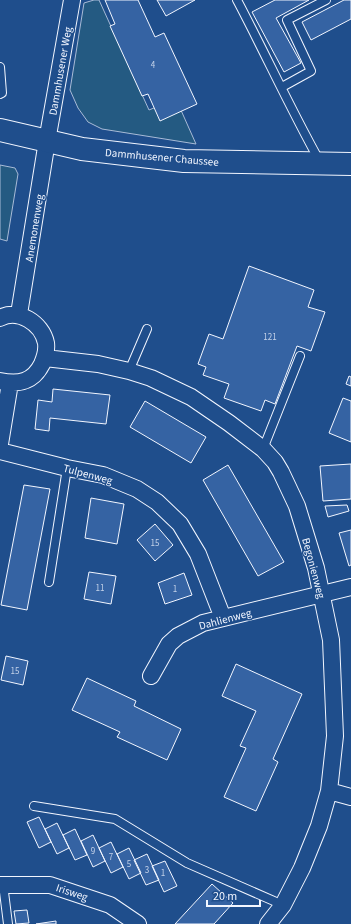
<svg xmlns="http://www.w3.org/2000/svg" width="351" height="924" viewBox="0 0 351 924" font-family="'Source Sans 3',sans-serif">
<rect width="100%" height="100%" fill="#1f4e8c"/>
<path fill="#245a82" stroke="#a8bbd7" d="M94 0H99L149 110 176 99 196 144 102 129 88 122 78 108 70 90 84 3Z
M0 165 15 168 18 174 7 241 0 239Z"/>
<path fill="#3563a3" stroke="#f2f6ff" d="M105 0H138L155 37 164 33 197 104 160 121 148 94 142 96 110 26 115 24Z
M157 0H195L166 16Z
M275 0H309L276 18 301 63 284 72 252 12Z
M344 0H351V19L311 40 302 22Z
M249 266 314 290 308 307 325 312 311 351 297 346 275 404 265 400 261 411 224 398 229 384 203 375 206 367 198 364 209 334 223 339Z
M349 376 351 377V386L346 384Z
M53 389 110 395 106 424 50 418 49 431 35 429 38 400 52 402Z
M343 398 351 401V442L329 433Z
M145 401 206 437 191 463 130 427Z
M351 464V499L323 501 320 466Z
M228 465 284 562 258 576 203 480Z
M24 485 50 489 27 610 1 605Z
M91 498 124 504 117 544 85 538Z
M347 505 349 511 328 517 325 506Z
M155 524 173 545 155 561 137 540Z
M351 530V565L349 566 339 533Z
M89 572 116 576 111 604 84 599Z
M184 573 192 595 165 604 158 583Z
M6 656 28 661 23 685 1 680Z
M236 664 302 694 273 759 278 762 256 811 224 797 246 748 240 746 256 711 222 696Z
M87 678 136 701 134 706 181 729 167 760 117 737 120 732 72 710Z
M39 817 51 842 39 848 27 822Z
M57 823 69 848 57 854 45 829Z
M75 829 87 855 75 860 63 835Z
M93 835 105 861 93 867 81 841Z
M111 842 123 867 111 873 99 848Z
M129 848 141 873 129 879 117 854Z
M147 854 159 880 146 885 134 860Z
M165 861 177 886 164 892 152 866Z
M212 884 233 903 214 924H175Z
M27 910 29 923 16 924 14 911Z
M56 921V924H36Z"/>
<g fill="none" stroke-linecap="round" stroke-linejoin="round">
<defs>
<path id="lane" d="M237 0C265 53 290 108 319 160
M0 67 2 93 0 94
M282 87 311 71 287 20 326 0
M129 371 147 329
M263 449 300 356
M49 582 67 468
M34 806 115 819 187 863 283 905
M3 884 8 924"/>
<path id="street" d="M19 314 47 141 72 0
M0 318C18 308 42 323 46 343 47 350 45 357 42 364 33 382 19 385 0 381
M45 358 98 364 129 371 151 378 191 397 229 423 263 449 275 462 281 472 297 506 316 568 331 640 335 736 329 791 319 826 302 868 283 905 268 924
M0 444 10 383
M0 451 67 468 103 475 137 489 157 502 180 524 198 554 223 618
M151 676 169 644 178 636 203 623 351 587
M329 791 351 797
M0 885H50L110 905 138 924"/>
<path id="secondary" d="M0 130 82 149 184 161 351 164"/>
</defs>
<use href="#lane" stroke="#f2f6ff" stroke-width="10"/>
<use href="#street" stroke="#f2f6ff" stroke-width="18"/>
<use href="#secondary" stroke="#f2f6ff" stroke-width="24"/>
<use href="#lane" stroke="#1f4e8c" stroke-width="8"/>
<use href="#street" stroke="#1f4e8c" stroke-width="16"/>
<use href="#secondary" stroke="#1f4e8c" stroke-width="22"/>
</g>
<g text-anchor="middle" stroke-width="3" stroke-linejoin="round" paint-order="stroke">
<g font-size="9" fill="#c3d1e8">
<text x="153" y="68">4</text>
<text x="270" y="340">121</text>
<text x="155" y="546">15</text>
<text x="100" y="591">11</text>
<text x="175" y="592">1</text>
<text x="15" y="674">15</text>
<text x="93" y="854">9</text>
<text x="111" y="860">7</text>
<text x="129" y="867">5</text>
<text x="147" y="873">3</text>
<text x="163" y="876">1</text>
</g>
<g font-size="11" fill="#f2f6ff" stroke="#1f4e8c">
<text transform="translate(60 71) rotate(-80)" y="4">Dammhusener Weg</text>
<text transform="translate(162 157) rotate(5)" y="4">Dammhusener Chaussee</text>
<text transform="translate(34 228) rotate(-81)" y="4">Anemonenweg</text>
<text transform="translate(88 474) rotate(15)" y="4">Tulpenweg</text>
<text transform="translate(314 568) rotate(75)" y="4">Begonienweg</text>
<text transform="translate(225 619) rotate(-15)" y="4">Dahlienweg</text>
<text transform="translate(72 892) rotate(18)" y="4">Irisweg</text>
</g>
</g>
<path d="M207 900v6h53v-6" fill="none" stroke="#f2f6ff" stroke-width="2"/>
<text x="213" y="900" font-size="12" fill="#f2f6ff" stroke="#1f4e8c" stroke-width="3" paint-order="stroke">20 m</text>
</svg>
